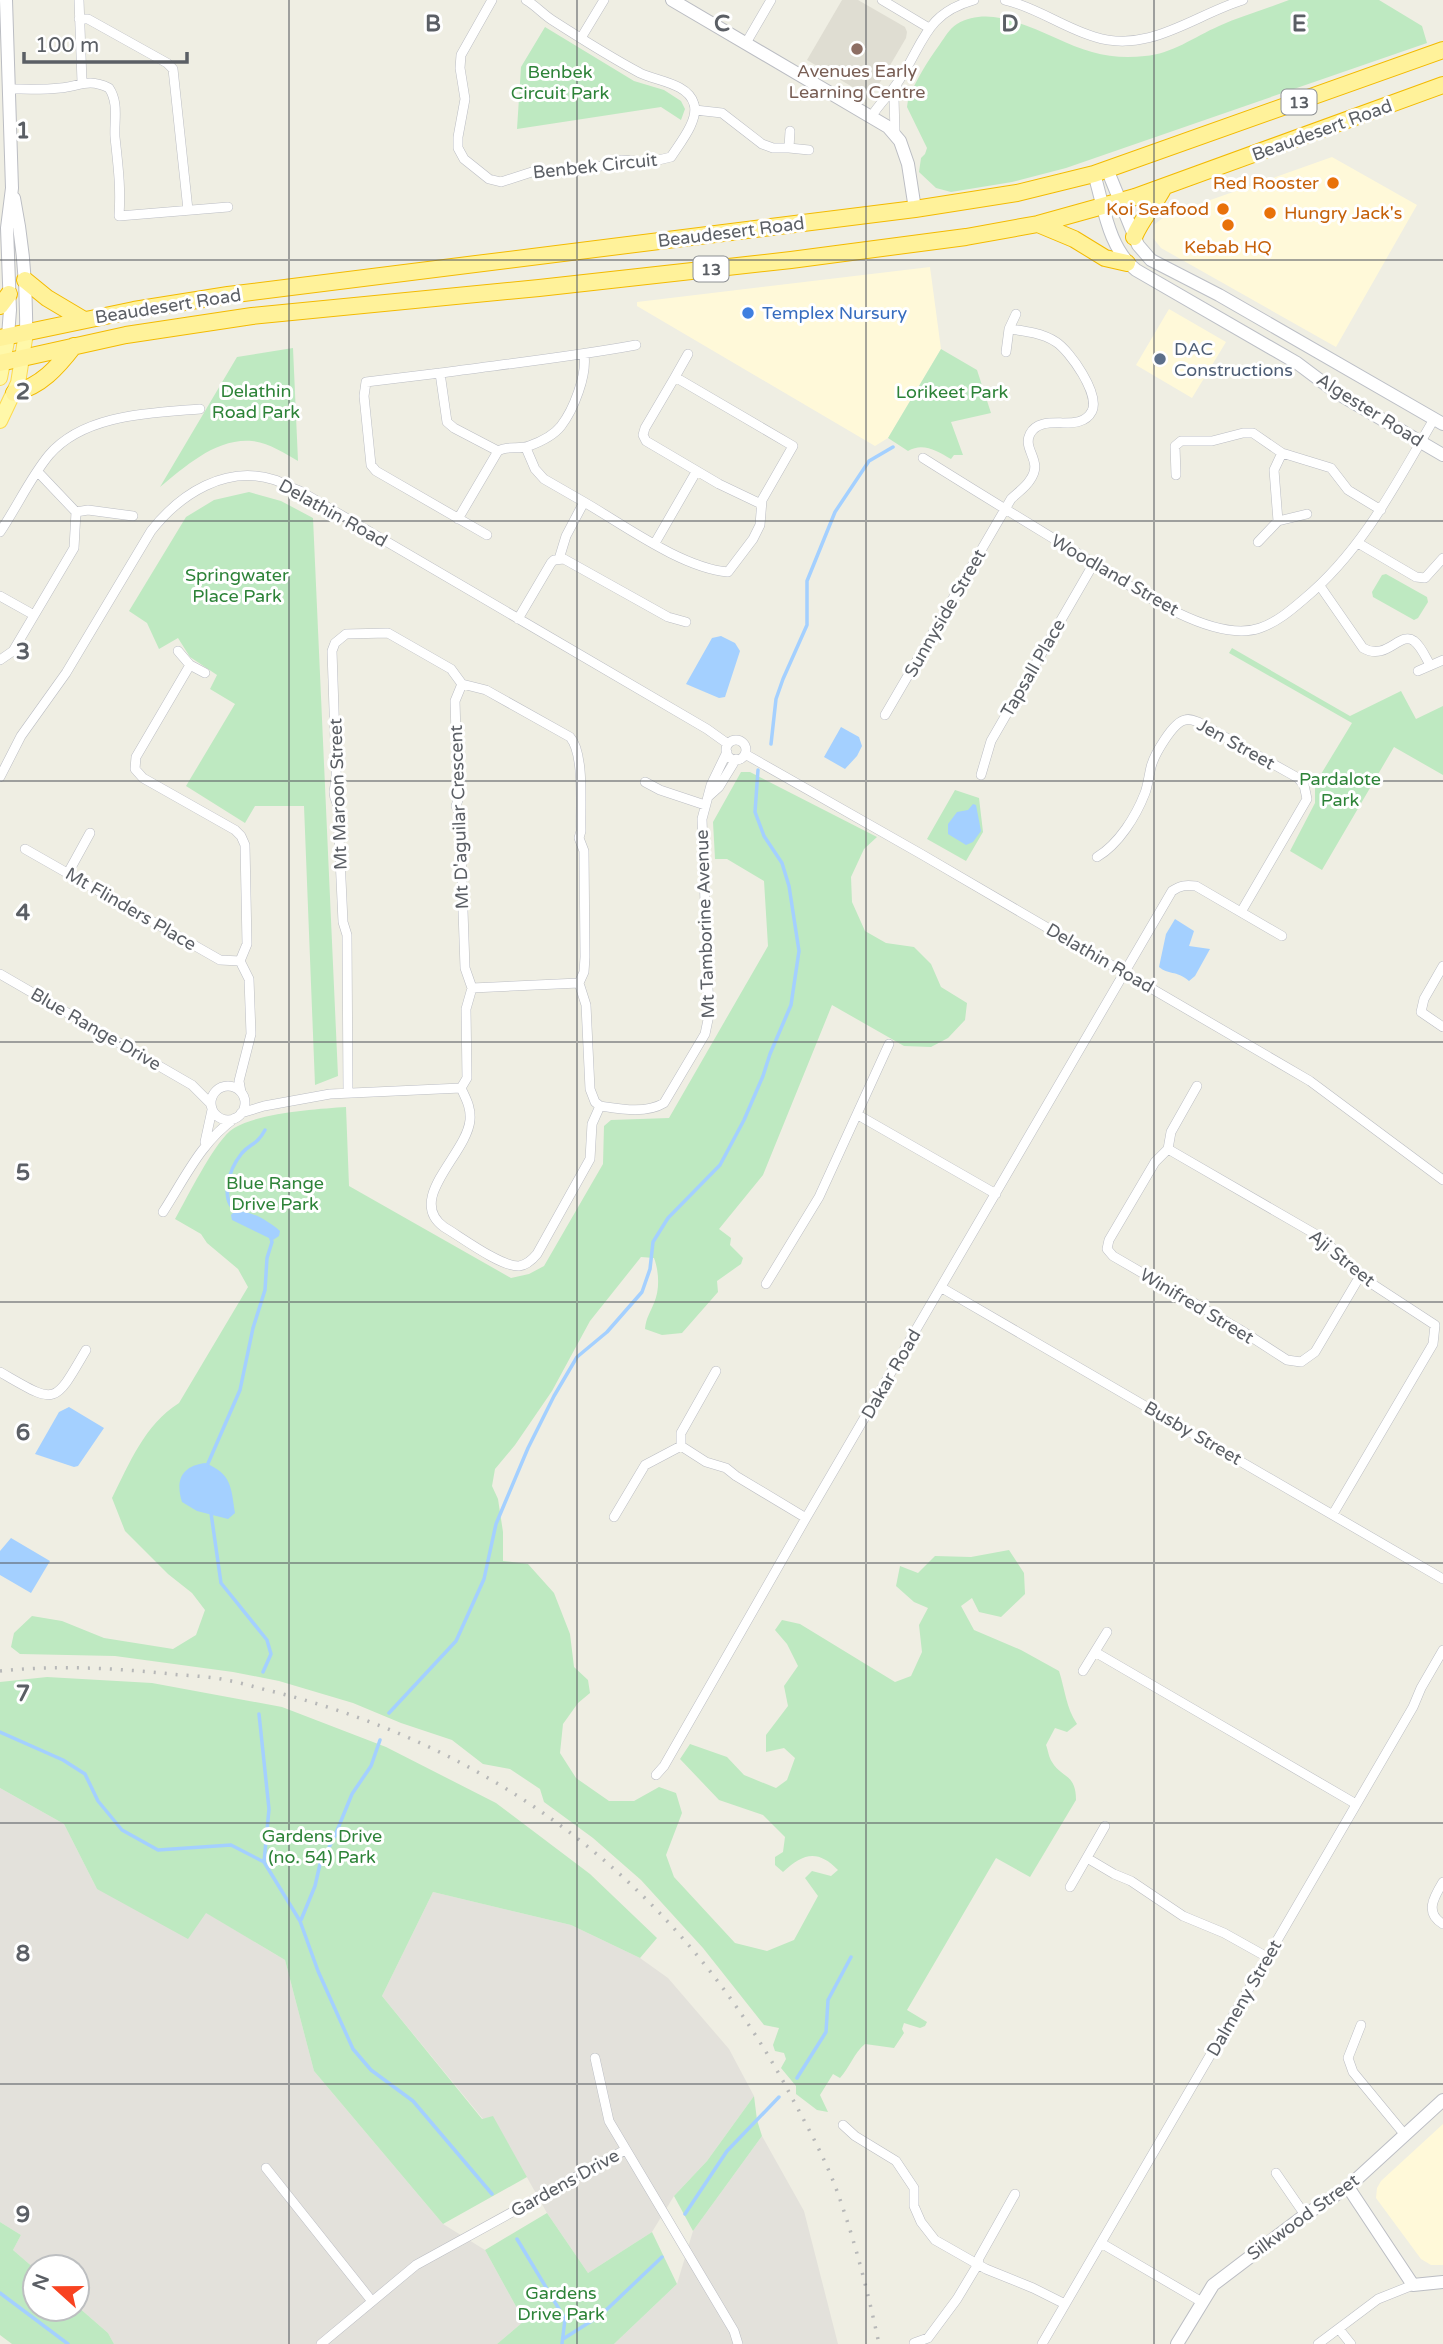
<svg xmlns="http://www.w3.org/2000/svg" width="1443" height="2344" viewBox="0 0 1443 2344" font-family="'Varela Round',sans-serif">
<rect width="100%" height="100%" fill="#efeee3"/>
<path fill="#fff9d9" d="M1332 157 1417 205 1336 347 1161 248 1153 238 1154 225 1165 216Z
M930 267 941 349 888 438 875 446 637 306V302Z
M1169 309 1226 342 1192 398 1136 365Z
M1443 2124V2265H1431L1421 2259 1376 2198 1377 2188 1381 2181Z"/>
<path fill="#e3e1db" d="M0 1788 64 1824 97 1889 205 1912 285 1960 314 2071 443 2224 485 2250 524 2321 497 2344H114L108 2333 77 2306V2267H35V2269L13 2250 21 2235 0 2222Z
M433 1892 571 1925 640 1958 668 1978 729 2049 754 2096 707 2161 674 2196 652 2232 588 2273 547 2213 493 2117 483 2119 382 1996Z
M762 2136 804 2211 838 2344H614L677 2284 693 2231Z"/>
<path fill="#dfddd2" d="M842 0H858L905 27 907 32 906 38 875 91 871 94 866 95 807 60Z"/>
<path fill="#bee9c1" d="M1289 0H1379L1422 26 1427 43 1066 168 1012 182 951 192 936 188 919 172 921 158 925 154 927 148 907 107 908 100C916 80 927 62 940 44 945 37 949 29 957 24 998 0 1051 41 1092 52 1109 57 1127 58 1145 56 1172 54 1194 37 1219 26 1241 16 1266 9 1289 0Z
M545 27 634 81 664 90 681 101 685 109 681 120 661 107 517 129 521 67Z
M293 348 298 461C284 453 269 443 252 441 216 438 186 466 160 487L237 357Z
M941 349 977 370 991 413 951 422 963 455H954L951 459C937 451 923 442 908 451L888 438Z
M249 492 281 501 313 518 338 1076 315 1085 304 806H255L245 823 186 786 235 704 210 689 217 675 190 657 178 638 159 649 147 623 129 611 186 517 214 500Z
M1386 574 1427 597 1428 602 1418 618 1414 620 1373 597 1372 592 1382 575Z
M1232 648 1350 716 1401 691 1416 719 1443 706V775L1394 747 1322 870 1290 851 1315 803V784L1352 723 1229 653Z
M741 772H750L877 837 864 849 851 877 852 902 865 931 886 943 914 947 931 964 941 987 967 1003 965 1020 948 1038 931 1047 904 1046 832 1005 763 1175 719 1229 731 1238 730 1245 743 1258 741 1264 717 1281 718 1292 682 1333 662 1335 645 1329C646 1318 650 1313 654 1303 660 1290 659 1271 654 1258L641 1257 590 1321 552 1391 515 1445 495 1469 492 1486 498 1499 503 1532V1561L528 1564 554 1593 570 1634 574 1667 588 1680 590 1693 578 1703 563 1724 560 1753 576 1778 609 1801H634L659 1787 676 1793 682 1813 666 1855 674 1877 735 1943 767 1951 794 1940 818 1896 805 1878 812 1871 831 1876 838 1870C818 1849 803 1853 783 1872L775 1865V1857L783 1852 785 1837 763 1815 719 1800 680 1759 690 1744 727 1757 744 1775 776 1788 787 1780 795 1758 784 1748 766 1752V1735L788 1706 784 1686 798 1666 787 1644 775 1630 782 1620 800 1624 895 1682 911 1676 922 1652 919 1625 928 1608 914 1602 896 1586 900 1566 918 1573 935 1556 971 1557 1009 1550 1024 1573 1025 1594 1001 1617 979 1612 972 1598 961 1606 974 1630 1021 1650 1059 1671C1065 1689 1066 1708 1077 1724L1067 1732 1055 1728 1046 1745C1048 1750 1049 1758 1052 1762 1061 1778 1076 1773 1076 1800L1030 1877 996 1858 907 2010 927 2022 925 2026 920 2028 904 2023 902 2029 904 2033 894 2048 865 2044C854 2053 850 2067 840 2078L833 2074 820 2095 828 2112 817 2110 796 2094V2086L781 2068 786 2059 784 2053 775 2051 773 2045 779 2028 764 2025 703 1948 641 1880 593 1838 544 1802 540 1789 510 1769 483 1764 452 1740 401 1723 353 1703 279 1681 233 1672 115 1656 20 1654 11 1647 14 1633 32 1616 62 1621 104 1638 173 1649 196 1635 205 1610 192 1593 168 1574 125 1531 112 1498C129 1464 145 1424 179 1403L248 1287 238 1269 207 1243 201 1234 175 1219C188 1196 212 1147 230 1131 252 1113 317 1109 346 1107L349 1186 511 1278 529 1274 544 1266 603 1164 604 1126 611 1120 669 1118 768 946 764 881 727 859H715L713 822Z
M955 790 979 798 983 832 966 861 927 839Z
M47 1677 152 1683 282 1707 386 1747 496 1803 590 1874 657 1938 640 1958 571 1925 433 1892 382 1996 482 2119 493 2116 527 2177 443 2224 314 2071 285 1960 206 1913 188 1939 97 1889 64 1824 0 1788V1682Z
M754 2096 757 2120 762 2136 693 2231 674 2196 707 2161Z
M547 2213 588 2273 652 2232 677 2284 614 2344H497L524 2321 485 2250Z
M0 2222 21 2235 13 2250 35 2269V2309H77V2306L108 2333 114 2344H12L0 2335Z"/>
<path fill="#a4d0ff" d="M721 636 735 643 740 651 725 697 719 698 686 684 712 638Z
M841 727 859 737 862 746 857 756 845 769 824 757Z
M973 804 976 805 981 831 973 842 966 845 948 834V824L957 812 968 810Z
M1175 919 1194 931 1189 946 1210 949 1195 976 1189 981C1176 970 1168 975 1159 967L1166 934Z
M235 1211C251 1210 268 1221 280 1231L279 1236 273 1240 232 1220 231 1215Z
M69 1407 104 1428 78 1466 74 1467 35 1454 59 1412Z
M205 1463C232 1474 231 1487 235 1513L228 1519 197 1511 182 1502C175 1480 182 1466 205 1463Z
M11 1538 50 1561 31 1593 0 1575V1551Z"/>
<g fill="none" stroke-linecap="round" stroke-linejoin="round">
<path stroke="#a4d0ff" stroke-width="3.5" d="M771 744 776 699 783 679 807 625V581L835 512 869 461 893 447
M239 1213C218 1201 229 1169 242 1153 251 1143 257 1145 265 1130
M206 1468 240 1390 253 1328 265 1290 267 1258 272 1242 270 1235
M211 1513 221 1583 267 1640 271 1654 263 1672
M389 1713 456 1641 484 1579 496 1524 528 1448 554 1396 577 1357 607 1332 642 1292 650 1269 653 1242 668 1218 720 1165 744 1120 763 1076 770 1054 791 1005 799 951 789 886 782 863 764 836 755 812 758 770
M259 1714 269 1809 264 1862 300 1921 318 1971 353 2049 371 2070 413 2101 492 2194
M0 1732 63 1760 85 1774 98 1801 122 1830 158 1850 231 1845 264 1862
M301 1920 315 1886 320 1864 334 1838 352 1794 371 1766 380 1740
M797 2078 826 2032 828 2000 851 1957
M685 2214 727 2151 779 2097
M517 2239 565 2319 562 2344
M0 2293 68 2344
M563 2339 601 2315 662 2257"/>
<defs>
<path id="minor" d="M79 0 82 82
M492 0 461 55 460 68 465 99 458 137V148L464 159 489 179 501 182 538 170 584 171 621 160 650 162 671 157C680 143 699 120 694 104 688 83 656 81 640 73 610 57 580 38 552 20 543 14 536 6 526 0
M882 0 929 28
M1005 0C1036 7 1064 28 1095 37 1149 54 1194 15 1243 0
M79 19H88L167 63 173 69 188 210
M581 38 604 0
M746 43 771 0
M8 89C25 89 43 90 60 88 80 86 88 78 109 88 119 103 114 120 115 137 118 166 121 186 119 216L228 207
M695 110 722 113 762 144 773 148H789
M871 117C879 104 890 94 898 82 924 44 924 14 974 0
M790 131 789 148 809 150
M895 133 894 98 897 84
M1006 352 1009 329 1016 314
M440 373C506 364 571 357 636 345
M675 377 688 354
M526 448 535 469 544 479 584 502 566 536 559 559
M923 458C980 494 1038 529 1095 564 1122 580 1149 600 1178 613 1201 624 1234 637 1260 628 1277 622 1290 611 1304 599 1362 551 1396 484 1434 419
M1176 475 1175 446 1181 441H1212L1243 433H1253L1282 453 1331 468 1348 490 1381 510
M584 502C624 525 682 568 728 572L753 539 760 525 762 500 793 446 675 377 645 428 643 435 646 441 719 484 761 504
M76 512 88 510 133 516
M458 519 498 451C507 445 519 450 529 446 540 442 554 435 561 426 574 409 587 375 584 355
M1278 521 1274 470 1282 453
M0 532C17 507 30 478 49 455 84 414 151 413 200 409
M487 535 376 471 371 465 364 396 366 382 440 373 447 422 454 428 498 451
M1258 542 1278 521 1307 514
M655 543 696 472
M1358 543 1416 577 1425 578 1443 558
M1320 586 1363 648C1387 662 1400 630 1414 641 1421 646 1426 658 1430 665
M0 596 34 615
M518 619 551 563 554 560 564 559 668 617 686 622
M178 651 190 665 205 673
M0 660 13 651 74 548 76 512 38 472
M190 665 136 757 135 769 143 778 235 830 241 836 245 845 247 944 240 961 249 979 251 1034 239 1081 241 1092
M1418 671 1443 660
M885 715 1011 499C1017 493 1026 487 1030 480 1044 461 1022 450 1030 434 1042 411 1080 435 1092 411 1100 394 1070 351 1056 342 1042 333 1025 331 1009 329
M726 750a10 10 0 1 1 20 0a10 10 0 1 1-20 0Z
M745 754 921 854 1310 1081 1443 1180
M981 775 991 741 1094 563
M0 777 21 736 66 673 151 531C180 494 226 464 275 480 283 483 291 488 300 491L707 729 728 744
M645 782 660 790 705 805
M709 796 719 787 736 759
M25 849 220 960 240 961
M1097 857C1119 844 1136 816 1145 793 1148 785 1149 775 1151 767 1154 755 1173 722 1185 720 1190 718 1195 721 1200 723L1298 778 1304 785 1307 799 1241 912
M68 873 90 833
M1443 966 1424 999 1421 1012 1443 1027
M0 974 192 1085 211 1104
M472 988 465 968 460 824 462 819 456 806 458 800 455 701 462 684 486 690 570 737C585 754 580 808 581 831L579 838 584 851 585 957 584 972 579 983
M211 1103a17 17 0 1 1 34 0a17 17 0 1 1-34 0Z
M461 1088 467 1078 466 1009 472 988 579 983 586 1005 590 1089 595 1102 600 1106
M348 1093 347 935 343 922 338 815C341 805 334 802 334 792 335 784 337 777 336 768L332 651 335 643 346 634 388 633 451 669 462 684
M600 1106C620 1109 646 1114 664 1103L705 1034 709 1015 702 819 711 785 727 752
M241 1113 264 1106 330 1094 461 1088C466 1099 471 1107 470 1120 467 1154 405 1199 444 1227 461 1237 501 1267 519 1266 527 1265 532 1260 537 1254L590 1159 592 1124 600 1106
M858 1115 996 1194
M205 1142 212 1110
M1168 1149 1322 1238 1360 1276 1435 1325 1433 1344 1333 1514
M1168 1149 1155 1162 1109 1240 1107 1249 1113 1256 1239 1329 1287 1360 1301 1362 1315 1352 1360 1276
M1168 1149 1171 1132 1197 1086
M163 1212C185 1178 201 1142 235 1118
M766 1284 819 1197 889 1044
M942 1288 1443 1579
M716 1371 681 1433V1446L706 1462 726 1468 736 1476 806 1518
M0 1372C56 1404 53 1407 86 1350
M614 1517 645 1465 681 1446
M1095 1652 1356 1804
M1083 1671 1107 1632
M656 1775 664 1766 806 1518 1172 891C1181 885 1186 885 1196 886L1282 936
M1087 1858 1114 1874 1131 1881 1183 1916 1224 1933 1267 1957
M1443 1882C1434 1897 1424 1913 1443 1924
M1070 1887 1105 1826
M1361 2025 1348 2058 1353 2072 1405 2135
M595 2058 609 2121 734 2331 738 2344
M843 2125 855 2136 896 2161 914 2188V2206L921 2222 935 2240 986 2269 1033 2288 1065 2304
M266 2168 371 2300
M1276 2173 1305 2215
M1101 2243 1202 2302
M1339 2329 1351 2344
M914 2343 928 2338 957 2299 978 2264 979 2258 1015 2194
M321 2344 416 2265 625 2150
M1042 2344 1413 1707 1421 1688 1443 1650
M1318 2344 1378 2299 1413 2285"/>
<path id="tertiary" d="M6 0 12 188 7 228 10 310 8 336
M672 0 871 117 888 127 900 141 908 164 915 209
M14 198C23 243 27 288 26 333
M1348 2187 1413 2285 1443 2282
M1177 2344 1213 2285 1305 2215 1348 2187 1443 2100"/>
<path id="secondary" d="M1107 169 1138 245 1151 260 1219 295 1443 424
M1094 174C1104 206 1108 248 1136 270L1297 363 1337 393 1443 455"/>
<path id="primary" d="M0 378 8 336
M0 421 18 383 26 333"/>
<path id="trunk" d="M1038 224 1074 239 1105 258 1127 263
M1134 237C1142 218 1155 205 1164 187
M25 280 47 298 84 320
M0 306 9 294
M0 338 134 310 228 295 915 209 1017 193 1094 174 1443 50
M0 363 126 335 252 316 539 288 791 260 966 237 1038 224 1135 197 1443 85
M14 393C41 386 57 368 74 346"/>
</defs>
<use href="#minor" stroke="#bbbdc3" stroke-width="10"/>
<use href="#tertiary" stroke="#bbbdc3" stroke-width="14"/>
<use href="#secondary" stroke="#bcbfc6" stroke-width="14"/>
<use href="#primary" stroke="#fdda4f" stroke-width="16"/>
<use href="#trunk" stroke="#f3ba00" stroke-width="18"/>
<use href="#minor" stroke="#fff" stroke-width="9"/>
<use href="#tertiary" stroke="#fff" stroke-width="12"/>
<use href="#secondary" stroke="#fff" stroke-width="12"/>
<use href="#primary" stroke="#fff8a9" stroke-width="14"/>
<use href="#trunk" stroke="#fff29a" stroke-width="16"/>
<path stroke="#b7b8b8" stroke-width="3.5" stroke-dasharray="2 9" stroke-linecap="butt" d="M0 1671C57 1665 114 1668 171 1674 189 1676 208 1676 226 1680 243 1683 261 1689 279 1693 499 1750 672 1883 783 2081 802 2117 823 2153 837 2191 855 2241 868 2292 879 2344"/>
</g>
<path fill="none" stroke="#5b5f65" stroke-width="2" stroke-opacity="0.55" d="M289 0V2344M577 0V2344M866 0V2344M1154 0V2344M0 260H1443M0 521H1443M0 781H1443M0 1042H1443M0 1302H1443M0 1563H1443M0 1823H1443M0 2084H1443"/>
<circle fill="#8d6e63" stroke="#fff" stroke-width="2.5" cx="857" cy="49" r="7"/>
<g fill="#e8710a" stroke="#fff" stroke-width="2.5">
<circle cx="1333" cy="183" r="7"/>
<circle cx="1223" cy="209" r="7"/>
<circle cx="1270" cy="213" r="7"/>
<circle cx="1228" cy="225" r="7"/>
</g>
<circle fill="#3f7fe0" stroke="#fff" stroke-width="2.5" cx="748" cy="313" r="7"/>
<circle fill="#5c6f8a" stroke="#fff" stroke-width="2.5" cx="1160" cy="359" r="7"/>
<g text-anchor="middle" stroke-width="6" stroke-linejoin="round" paint-order="stroke">
<g fill="#fff" stroke="#8c8f93" stroke-width="2">
<rect x="1281.5" y="89.5" width="35" height="25" rx="5"/>
<rect x="693.5" y="256.5" width="35" height="25" rx="5"/>
</g>
<g font-size="16" font-weight="bold" fill="#5b5f65">
<text x="1299" y="108">13</text>
<text x="711" y="275">13</text>
</g>
<g font-size="18" fill="#785e54" stroke="#fff">
<text x="857" y="77">Avenues Early<tspan x="857" dy="21">Learning Centre</tspan></text>
</g>
<g font-size="18" fill="#2d8338" stroke="#fff">
<text x="560" y="78">Benbek<tspan x="560" dy="21">Circuit Park</tspan></text>
<text x="256" y="397">Delathin<tspan x="256" dy="21">Road Park</tspan></text>
<text x="952" y="398">Lorikeet Park</text>
<text x="237" y="581">Springwater<tspan x="237" dy="21">Place Park</tspan></text>
<text x="1340" y="785">Pardalote<tspan x="1340" dy="21">Park</tspan></text>
<text x="275" y="1189">Blue Range<tspan x="275" dy="21">Drive Park</tspan></text>
<text x="322" y="1842">Gardens Drive<tspan x="322" dy="21">(no. 54) Park</tspan></text>
<text x="561" y="2299">Gardens<tspan x="561" dy="21">Drive Park</tspan></text>
</g>
<g font-size="18" fill="#5b5f65" stroke="#fff">
<text transform="translate(1322 130) rotate(-20)" y="6">Beaudesert Road</text>
<text transform="translate(595 166) rotate(-6)" y="6">Benbek Circuit</text>
<text transform="translate(731 232) rotate(-7)" y="6">Beaudesert Road</text>
<text transform="translate(168 306) rotate(-9)" y="6">Beaudesert Road</text>
<text transform="translate(1370 410) rotate(32)" y="6">Algester Road</text>
<text transform="translate(333 513) rotate(29)" y="6">Delathin Road</text>
<text transform="translate(1115 575) rotate(30)" y="6">Woodland Street</text>
<text transform="translate(945 613) rotate(-60)" y="6">Sunnyside Street</text>
<text transform="translate(1033 668) rotate(-60)" y="6">Tapsall Place</text>
<text transform="translate(1236 744) rotate(29)" y="6">Jen Street</text>
<text transform="translate(338 794) rotate(-92)" y="6">Mt Maroon Street</text>
<text transform="translate(459 817) rotate(-92)" y="6">Mt D'aguilar Crescent</text>
<text transform="translate(131 909) rotate(30)" y="6">Mt Flinders Place</text>
<text transform="translate(705 924) rotate(-92)" y="6">Mt Tamborine Avenue</text>
<text transform="translate(1100 958) rotate(30)" y="6">Delathin Road</text>
<text transform="translate(96 1029) rotate(30)" y="6">Blue Range Drive</text>
<text transform="translate(1342 1258) rotate(39)" y="6">Aji Street</text>
<text transform="translate(1197 1306) rotate(31)" y="6">Winifred Street</text>
<text transform="translate(891 1374) rotate(-60)" y="6">Dakar Road</text>
<text transform="translate(1193 1433) rotate(30)" y="6">Busby Street</text>
<text transform="translate(1244 1998) rotate(-60)" y="6">Dalmeny Street</text>
<text transform="translate(565 2183) rotate(-29)" y="6">Gardens Drive</text>
<text transform="translate(1303 2217) rotate(-36)" y="6">Silkwood Street</text>
</g>
<g font-size="18" fill="#c56008" stroke="#fff" text-anchor="end">
<text x="1319" y="189">Red Rooster</text>
<text x="1209" y="215">Koi Seafood</text>
<text x="1284" y="219" text-anchor="start">Hungry Jack's</text>
<text x="1228" y="253" text-anchor="middle">Kebab HQ</text>
</g>
<g font-size="18" fill="#366cbe" stroke="#fff" text-anchor="start">
<text x="762" y="319">Templex Nursury</text>
</g>
<g font-size="18" fill="#4e5e75" stroke="#fff" text-anchor="start">
<text x="1174" y="355">DAC<tspan x="1174" dy="21">Constructions</tspan></text>
</g>
</g>
<g font-size="23" text-anchor="middle" font-weight="bold" fill="#5b5f65" stroke="#fff" stroke-width="6" stroke-linejoin="round" paint-order="stroke">
<text x="433" y="31">B</text>
<text x="722" y="31">C</text>
<text x="1010" y="31">D</text>
<text x="1299" y="31">E</text>
<text x="23" y="138">1</text>
<text x="23" y="399">2</text>
<text x="23" y="659">3</text>
<text x="23" y="920">4</text>
<text x="23" y="1180">5</text>
<text x="23" y="1440">6</text>
<text x="23" y="1701">7</text>
<text x="23" y="1961">8</text>
<text x="23" y="2222">9</text>
</g>
<g transform="translate(56 2288) rotate(291)"><circle r="33" fill="#ffffff" stroke="#bdbfc1" stroke-width="2"/>
<path d="M0-5L12 26L0 18L-12 26Z" fill="#f84321"/>
<text y="-10" font-size="19" font-weight="bold" text-anchor="middle" fill="#5b5f65">N</text>
</g>
<path d="M24 52v10h163v-10" fill="none" stroke="#5b5f65" stroke-width="3.5"/>
<text x="35" y="52" font-size="21" fill="#5b5f65" stroke="#ffffff" stroke-width="5" paint-order="stroke">100 m</text>
</svg>
